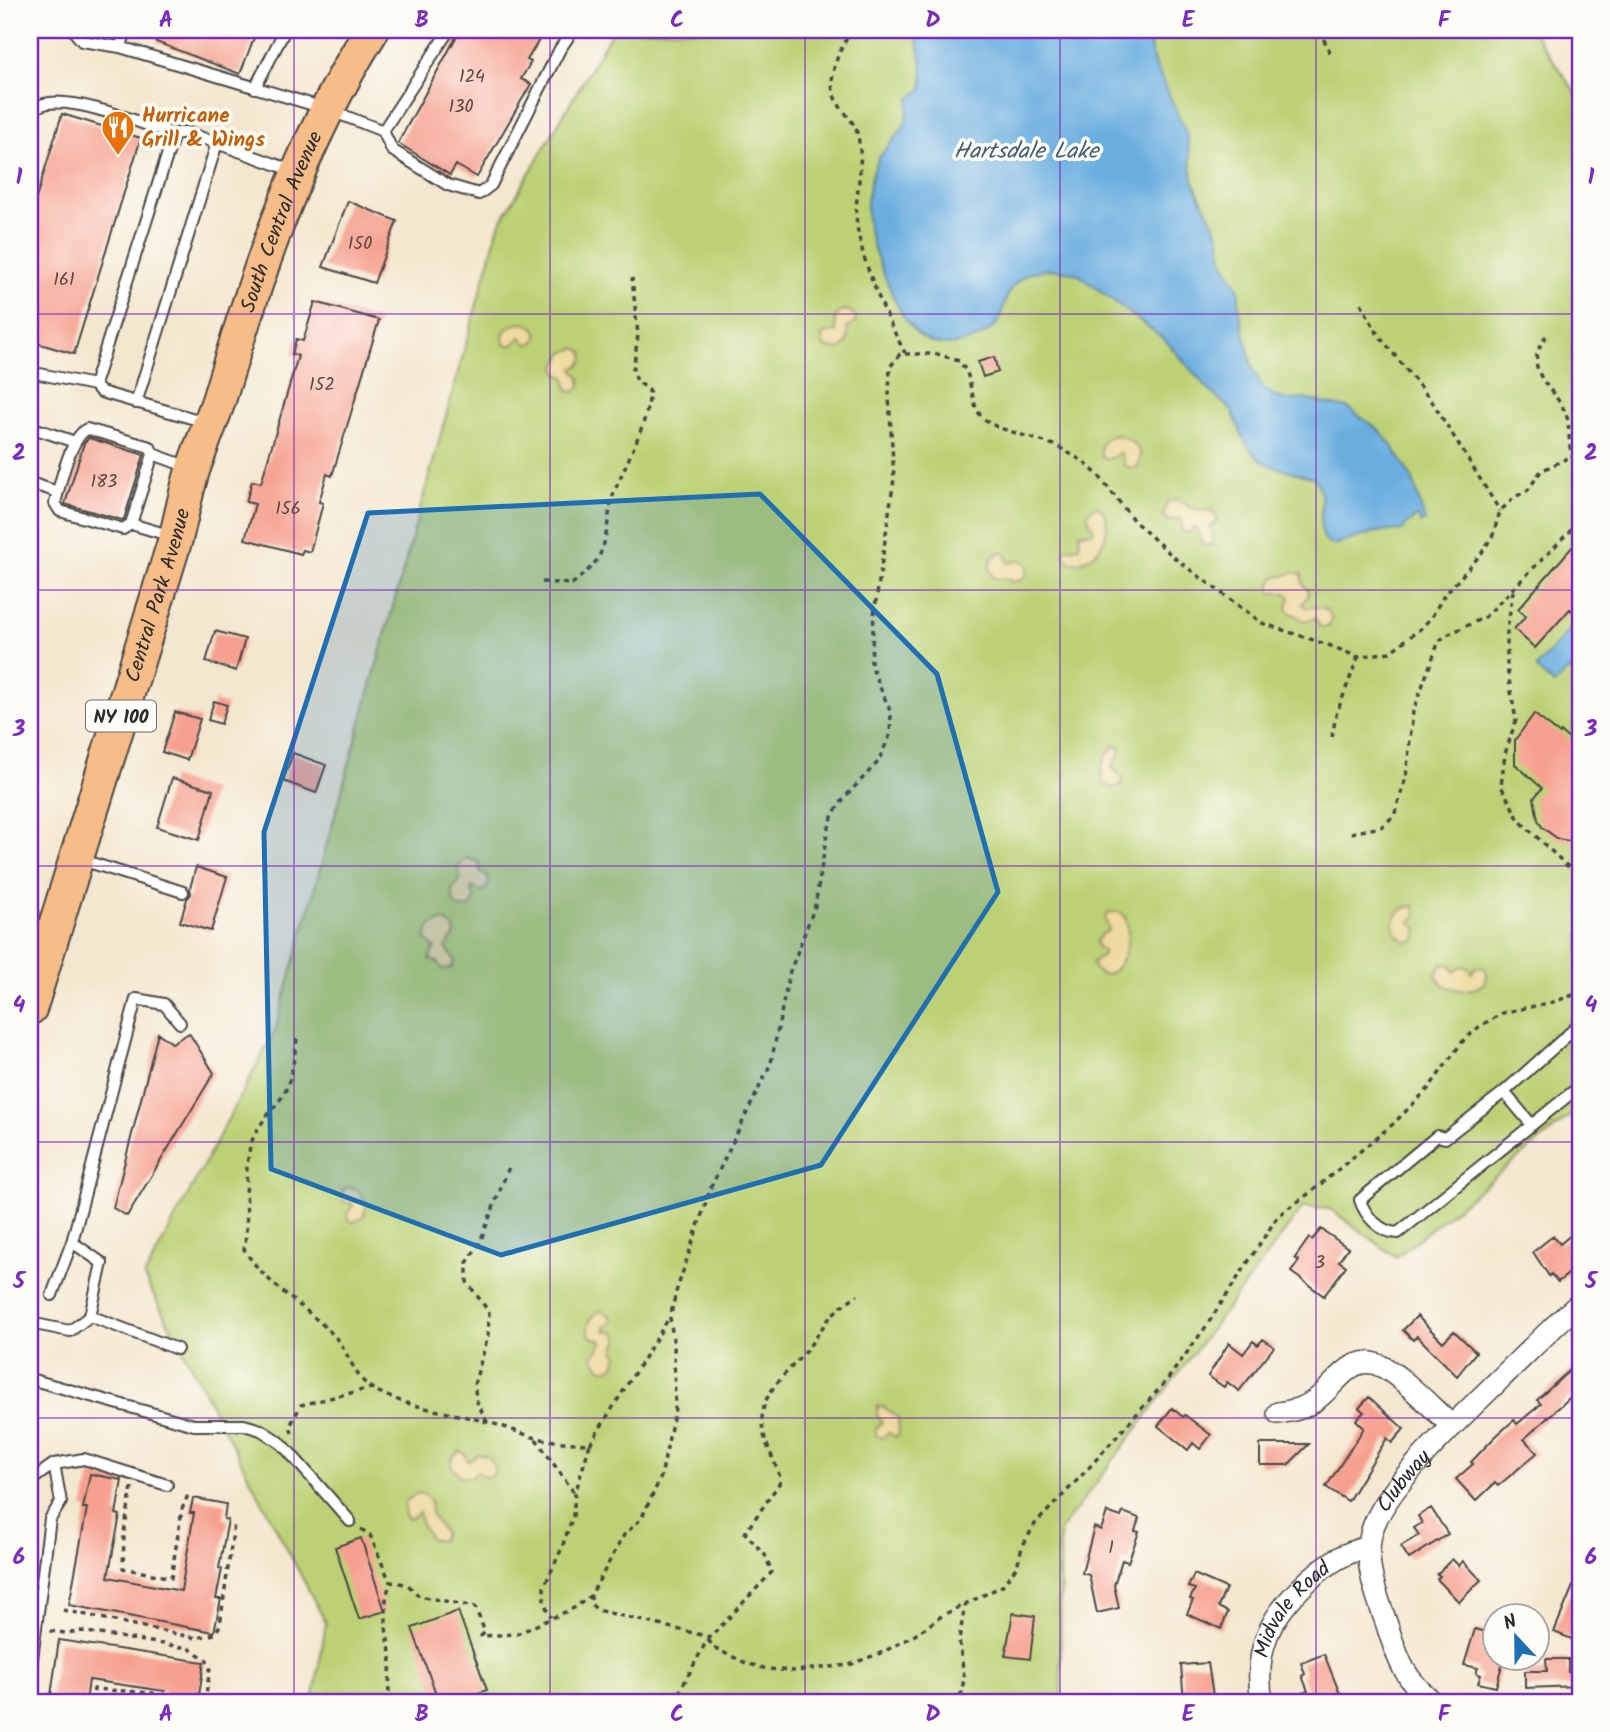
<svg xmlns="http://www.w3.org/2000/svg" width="1610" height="1732" viewBox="0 0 1610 1732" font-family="Kalam,sans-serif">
<rect width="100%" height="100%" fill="#fdfcf7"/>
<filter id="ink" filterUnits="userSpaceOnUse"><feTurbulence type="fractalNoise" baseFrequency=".0143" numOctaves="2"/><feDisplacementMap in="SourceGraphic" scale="14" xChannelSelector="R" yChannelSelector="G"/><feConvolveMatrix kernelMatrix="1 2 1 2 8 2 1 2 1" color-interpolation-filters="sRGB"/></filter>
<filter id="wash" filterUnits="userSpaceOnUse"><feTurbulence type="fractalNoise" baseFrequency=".00686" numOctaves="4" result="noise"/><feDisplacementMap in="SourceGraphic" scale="28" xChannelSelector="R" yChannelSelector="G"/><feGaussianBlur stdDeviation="1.57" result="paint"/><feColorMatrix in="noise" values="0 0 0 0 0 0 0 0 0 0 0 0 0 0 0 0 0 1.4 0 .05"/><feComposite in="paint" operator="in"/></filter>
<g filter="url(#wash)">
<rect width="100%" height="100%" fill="#f4e7cf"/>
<path fill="#bcd175" stroke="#747e50" stroke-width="2" d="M613 30H1532L1580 99V1108L1396 1257 1330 1209 1303 1207 1060 1531 1061 1702H313L326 1623 144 1277 275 1031 499 225Z"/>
<path fill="#eeda9e" stroke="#8c8264" stroke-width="2" d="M843 310 850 311 856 317 855 323 847 328C850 345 845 352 827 348L822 343V336L825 333 836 332 835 317Z
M523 323C534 325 542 332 534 343L527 344 521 337 511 346 504 344C500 330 510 324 523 323Z
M576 348 583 352 584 358 581 364 573 369 580 378V387L574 392 569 391 567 389 566 378 558 374 556 366 563 353Z
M1116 435C1132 439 1146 449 1138 467L1133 468 1124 466 1122 454 1119 453 1111 458H1105L1101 455C1099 443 1104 437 1116 435Z
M1177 499 1191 508 1211 511 1217 517 1216 523 1210 527 1214 536 1211 545H1203L1196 528 1188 533 1182 531 1181 518 1169 521 1163 516 1167 502Z
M1096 506 1101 508C1118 529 1096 567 1069 562L1064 554 1065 549 1079 547 1080 533 1092 532 1094 529 1088 519V512Z
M1001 552 1006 554 1008 563 1020 560 1027 564V572L1022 580 1011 582 1008 578 997 579 992 576 989 565 993 557Z
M1294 572 1302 574 1303 585 1308 590V596L1302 604 1307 608C1319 606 1326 605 1332 618L1329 627H1320L1315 618 1305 621 1288 611 1287 606 1290 597 1287 593H1272L1270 588 1274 577 1284 576Z
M1114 746H1118L1121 752 1112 768 1124 778 1121 785 1113 788 1105 785C1097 771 1104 756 1114 746Z
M467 858 479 862 480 872 486 875 489 883 485 890 481 892 472 887 471 889 475 900 470 907 462 909 454 904 452 890 460 878 458 867Z
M1414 906 1417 915 1410 922 1418 929 1416 940 1406 942 1396 933 1393 924C1397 913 1402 906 1414 906Z
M1111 912H1120L1125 916C1138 951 1105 997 1092 963L1103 954V950L1098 947 1096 942 1101 935 1109 930 1105 919 1108 913Z
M441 921 447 922 454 928 455 935 446 947 455 961 451 968 442 969 438 962 429 959 435 948 425 939 430 926Z
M1442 964 1452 965 1454 972 1463 966 1468 968 1472 973 1475 967 1485 968C1498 994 1442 998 1436 974Z
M350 1187 359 1190 367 1205 363 1217 354 1222 349 1221 347 1216 353 1204 343 1201 341 1196 344 1189Z
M602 1311 611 1316 612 1322 605 1327V1331L615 1332 619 1339 614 1350 618 1356 614 1365 609 1369H601L593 1357 602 1343 601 1340 592 1338 588 1333C588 1323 591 1313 602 1311Z
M878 1406 884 1407 898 1418 899 1435 895 1437 889 1433 882 1438 876 1436V1429L882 1422 877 1416Z
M459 1451 464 1453 468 1461 478 1454C489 1456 496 1463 494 1474L487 1478 477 1472 470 1477 462 1478 451 1466 452 1458Z
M417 1493 424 1494 430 1500 432 1516 444 1533 441 1541 431 1539 422 1526 419 1512 410 1520 405 1516V1502Z"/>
<path fill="#6aaee0" stroke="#4a6c86" stroke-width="2" d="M914 30H1147L1153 60 1187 134 1193 179 1198 192 1219 235 1223 261 1239 289V311L1253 370 1262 386 1274 396 1287 400 1304 399 1348 408 1379 430 1393 447 1413 480 1425 521 1420 523 1418 516 1407 524 1403 530 1376 532 1334 545 1327 543C1312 520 1331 505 1314 478L1272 466 1259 459 1246 444 1232 411 1208 389 1165 340 1079 275C1054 266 1023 266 1009 293 1003 303 1003 318 994 327 975 343 942 353 920 336 906 325 898 307 891 291 878 261 862 228 868 194 870 183 873 168 879 158 887 146 898 137 905 124 908 116 908 106 910 98L922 89C925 68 920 50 914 30Z
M1572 627 1580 634V678L1569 669 1554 685 1536 668Z"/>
<g id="blocks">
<path fill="#f6a190" d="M160 30H257L240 74 156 42Z
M460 30H545L527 60 531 62 521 79 531 84 477 177 456 165 450 175 398 143Z
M62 114 141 138 74 354 30 341V218Z
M348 201 397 221 374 283 323 267Z
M315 302 379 320 332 476 327 474 319 502 323 503 310 552 303 550 301 554 245 539 255 504 246 502 252 481 261 483 298 356 292 354 296 339 303 341Z
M994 357 998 372 983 377 978 362Z
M89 438 144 455 124 519 122 520 65 504 84 443Z
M1580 538V618L1570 609 1535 648 1514 629 1526 616 1518 609Z
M215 631 245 639 236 671 206 662Z
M214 701 227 705 221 724 208 720Z
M175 712 200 719 187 760 162 752Z
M1534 714 1560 734 1561 732 1580 749V843L1558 839 1542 827 1538 820 1534 798 1542 788 1515 764V740Z
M293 753 326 765 316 793 283 781Z
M172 778 213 790 199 840 157 827Z
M196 867 227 877 211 931 180 922 187 899 191 894 190 888Z
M158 1033 172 1043 189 1033 214 1073 127 1216 113 1208Z
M1321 1229 1348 1248 1339 1261 1346 1266 1324 1296 1291 1272 1299 1261 1295 1258 1309 1238 1312 1240Z
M1572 1234 1580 1244V1248L1569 1258 1572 1262 1569 1265 1573 1270 1558 1282 1551 1274 1549 1276 1533 1252 1553 1236 1560 1244Z
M1417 1316 1443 1342 1454 1331 1476 1352 1457 1376 1417 1336 1413 1340 1403 1330Z
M1263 1339 1274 1347 1239 1391 1227 1382 1224 1387 1208 1376 1229 1343 1243 1354 1253 1341 1258 1345Z
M1571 1369 1580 1379V1385L1574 1390 1576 1392 1524 1439 1537 1453 1498 1486 1495 1483 1476 1501 1456 1479 1473 1464 1471 1462 1495 1437 1514 1420 1517 1424 1541 1404 1537 1400Z
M1369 1397 1404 1429 1392 1443 1387 1438 1348 1501 1326 1487 1364 1428 1356 1420 1364 1412 1359 1408Z
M1172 1408 1183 1417 1185 1415 1211 1435 1200 1449 1193 1443 1188 1450 1158 1426Z
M1260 1444H1309L1288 1465H1260Z
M90 1474 122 1480 116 1514 120 1515 108 1577 181 1591 194 1513H190L193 1498 226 1504 224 1519 228 1520 219 1568 222 1569 216 1599H221L214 1632 69 1605 87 1508H83Z
M1431 1508 1448 1534 1409 1559 1401 1546 1419 1535 1414 1528 1422 1523 1418 1516Z
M1107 1512 1121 1517 1123 1512 1139 1518 1135 1531 1139 1532 1128 1562 1122 1560 1114 1585 1119 1608 1097 1613 1089 1575 1082 1573 1094 1527 1101 1530Z
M361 1538 385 1611 359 1619 335 1547Z
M1452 1559 1459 1566 1463 1561 1481 1580 1459 1602 1437 1579 1440 1576 1437 1574Z
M1580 1569V1625L1574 1640 1554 1632Z
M1194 1574 1226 1588 1218 1607 1228 1612 1221 1629 1187 1614 1193 1600 1190 1599 1195 1589 1188 1587Z
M458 1611 487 1690 454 1702H439L412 1628Z
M1013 1613 1035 1616 1030 1659 1005 1656Z
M1475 1629 1494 1634V1658H1504L1496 1687 1478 1683 1481 1675 1476 1673 1478 1668 1464 1665Z
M59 1640 204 1662 198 1702H163L165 1691 89 1680 86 1702H50Z
M1324 1654 1342 1699 1333 1702H1282L1308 1691 1302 1676 1305 1674 1301 1663Z
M1546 1659H1568V1672H1580V1686L1525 1688V1671H1547Z
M1208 1663 1214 1702H1184L1181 1665Z"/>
</g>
</g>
<g filter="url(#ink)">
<use href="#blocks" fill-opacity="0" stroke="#494744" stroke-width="2"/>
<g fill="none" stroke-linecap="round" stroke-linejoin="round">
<defs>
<path id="lane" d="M73 30 82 41 120 47
M127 30 120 47 327 109 383 131 449 30
M255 88 285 30
M30 113C34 110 39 105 44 104 75 96 143 124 174 134
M383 131 392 150 448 185 479 194 491 185 560 49 573 30
M30 372 94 385
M136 403 217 143
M205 422 101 392 94 385 174 134 186 132 294 171
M30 427 75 442
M30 483 58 492
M131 524 153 454
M172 536 131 524 123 529 60 511 55 503C60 484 70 438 87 429L150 447 153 454 191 468
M79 859 183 892
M1580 1024 1504 1092 1445 1138 1437 1136 1360 1200C1365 1216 1381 1233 1398 1233L1580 1086
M1504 1092 1532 1125
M52 1295 72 1242 136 999 164 1004 180 1023
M90 1316 177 1349
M30 1323 70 1331 90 1316 102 1263 72 1242
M30 1379 194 1425H244L261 1430 282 1444 350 1521
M30 1481 54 1464 84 1459 167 1485
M30 1674 50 1519 61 1502 54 1464"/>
<g id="street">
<path d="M1278 1413C1291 1411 1303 1409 1314 1401 1336 1387 1350 1351 1381 1366 1401 1375 1434 1410 1452 1426"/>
<path id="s1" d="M1262 1702C1253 1649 1270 1616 1308 1581 1327 1564 1344 1552 1369 1547"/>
<path id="s2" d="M1433 1702C1402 1677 1398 1658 1386 1622 1376 1594 1364 1563 1371 1534 1382 1488 1465 1414 1499 1380 1526 1354 1552 1327 1580 1303"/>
</g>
<g id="primary">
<path id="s3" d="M30 1008 176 537C182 514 186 491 193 469 201 446 211 423 219 399 258 270 300 144 372 30"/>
</g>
</defs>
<use href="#lane" stroke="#494744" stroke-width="14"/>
<use href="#street" stroke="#494744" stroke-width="24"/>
<use href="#primary" stroke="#494744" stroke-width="37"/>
<path stroke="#494744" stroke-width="3.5" stroke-dasharray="5 5" stroke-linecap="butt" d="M852 30C840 48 825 78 836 100 844 115 857 121 859 142 863 165 857 188 856 211 856 252 886 317 905 353
M1319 30 1331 54
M1361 303 1377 333 1433 403 1500 511
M1546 336C1519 374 1556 385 1567 417 1570 429 1568 444 1572 455 1573 460 1578 465 1580 469
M542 582 572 584C583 575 596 565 601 552 609 533 607 512 614 493 624 466 652 416 649 390L637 381 633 370 638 335 632 278
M1513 591 1507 630V668L1516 720 1505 754 1501 786 1519 820 1565 864 1580 876
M1332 737 1336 715 1358 657
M1351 833 1381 827 1394 816 1406 777 1413 711 1439 641 1447 635 1485 617 1580 521
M297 1039C294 1057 292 1081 282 1097 269 1115 253 1129 249 1152 243 1184 250 1217 244 1249 267 1287 307 1306 336 1338 349 1353 355 1379 373 1389 409 1409 453 1412 491 1423 507 1427 521 1434 537 1438 554 1442 572 1443 590 1444L575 1494 573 1516 561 1550 544 1587V1603L551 1617
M487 1422 477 1402 474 1385 488 1336 489 1312 467 1282V1263L480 1242 509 1167
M292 1433 290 1426 301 1405 371 1388
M536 1439 575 1494
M590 1444 669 1318
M132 1487 124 1533 123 1568 171 1578 182 1509 188 1495
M361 1529 370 1535 390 1582
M591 1595V1604L597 1610 710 1637
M63 1610 196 1638 215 1634 220 1625 234 1525
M50 1631 65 1633 81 1631 188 1648 206 1659 210 1668 205 1702
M708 1640 716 1649 746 1663 767 1669 795 1671 849 1665 883 1652 915 1635 943 1615 1002 1586 1017 1566 1022 1547 1035 1524 1086 1471 1167 1380 1205 1328 1278 1216 1311 1192 1393 1124 1428 1089 1462 1042 1480 1026 1502 1013 1553 1002 1573 995 1580 986
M92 1702 94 1689 153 1693 151 1702
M388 1702 391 1658 386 1628V1599L390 1582 407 1584 419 1596 475 1607 485 1632 481 1636 517 1634 576 1607 591 1595 624 1535 641 1519 661 1477 675 1408 674 1345 670 1318 676 1292 711 1187 771 1063 789 974 815 906 827 834 833 814 845 797 878 762 890 735 891 713 874 673 871 661 874 615 894 479 889 397 890 367 900 354H937L959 361 967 372 975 405 981 417 997 427 1057 446 1084 462 1099 476 1134 521 1177 560 1262 623 1331 646 1358 657 1390 652 1420 629 1431 618 1443 597 1481 554 1493 535 1500 511 1515 497 1528 490 1541 471 1572 456
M674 1702 706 1642 772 1572 765 1555 745 1533 781 1481C776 1461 762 1442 762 1420 762 1391 787 1374 804 1353 825 1327 826 1314 858 1295
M952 1702 962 1693 964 1676 959 1640 965 1605"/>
<use href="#lane" stroke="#fff" stroke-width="10"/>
<use href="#street" stroke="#fff" stroke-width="21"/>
<use href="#primary" stroke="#f7bd88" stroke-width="33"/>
</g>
</g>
<path fill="#1f6fb2" fill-opacity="0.2" stroke="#1f6fb2" stroke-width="5" stroke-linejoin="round" d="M760 494 937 674 998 892 821 1165 501 1255 271 1169 264 832 368 513Z"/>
<path fill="none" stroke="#7b2cbf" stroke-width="2" stroke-opacity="0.55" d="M294 30V1702M550 30V1702M805 30V1702M1060 30V1702M1316 30V1702M30 314H1580M30 590H1580M30 866H1580M30 1142H1580M30 1418H1580"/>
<defs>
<symbol id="restaurant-pin" viewBox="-11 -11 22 30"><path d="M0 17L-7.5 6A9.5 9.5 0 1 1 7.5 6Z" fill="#e8710a" stroke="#fdfcf7"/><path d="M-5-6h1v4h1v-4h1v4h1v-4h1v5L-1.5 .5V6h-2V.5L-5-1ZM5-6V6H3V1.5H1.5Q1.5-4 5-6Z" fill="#fff"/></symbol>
</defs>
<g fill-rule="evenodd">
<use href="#restaurant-pin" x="99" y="108" width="38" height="52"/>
</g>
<g text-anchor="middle" stroke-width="7" stroke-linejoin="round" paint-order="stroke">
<g font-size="18" fill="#5e4844">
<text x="472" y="82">124</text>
<text x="461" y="112">130</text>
<text x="360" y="249">150</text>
<text x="64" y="285">161</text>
<text x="322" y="390">152</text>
<text x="104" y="487">183</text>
<text x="288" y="514">156</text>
<text x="1320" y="1268">3</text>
<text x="1111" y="1553">1</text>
</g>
<rect fill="#fdfcf7" stroke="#6a6a68" stroke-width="2" x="86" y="700.5" width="70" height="31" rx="5"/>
<g font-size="19" font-weight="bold" fill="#2b2b2b">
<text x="121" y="723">NY 100</text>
</g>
<g font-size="21" font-weight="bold" fill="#c56008" stroke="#fdfcf7" text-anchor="start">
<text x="142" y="122">Hurricane<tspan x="142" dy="24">Grill &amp; Wings</tspan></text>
</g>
<g font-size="21" fill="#2b2b2b" stroke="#fdfcf7">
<text dy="7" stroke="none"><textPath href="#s3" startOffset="826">South Central Avenue</textPath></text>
<text dy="7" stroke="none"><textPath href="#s3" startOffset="432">Central Park Avenue</textPath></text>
<text dy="7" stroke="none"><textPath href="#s2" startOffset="248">Clubway</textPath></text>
<text dy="7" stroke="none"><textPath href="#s1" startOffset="103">Midvale Road</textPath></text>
</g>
<g font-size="23" font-style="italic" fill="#445f73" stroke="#fdfcf7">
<text x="1026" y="158">Hartsdale Lake</text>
</g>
</g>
<rect width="1610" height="1732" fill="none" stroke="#fdfcf7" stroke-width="77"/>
<g transform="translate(1516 1637) rotate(338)"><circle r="33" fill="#fdfcf7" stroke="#a9a8a5" stroke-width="2"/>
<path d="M0-5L12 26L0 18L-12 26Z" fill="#1f6fb2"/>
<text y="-10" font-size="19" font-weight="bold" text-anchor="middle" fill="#2b2b2b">N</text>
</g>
<rect x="38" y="38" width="1534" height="1656" fill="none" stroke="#7b2cbf" stroke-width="2.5"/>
<g font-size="23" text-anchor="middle" font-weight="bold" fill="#7b2cbf">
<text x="166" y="27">A</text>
<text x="422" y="27">B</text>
<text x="677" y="27">C</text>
<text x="933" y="27">D</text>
<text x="1188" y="27">E</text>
<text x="1444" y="27">F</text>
<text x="19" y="184">1</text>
<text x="1591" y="184">1</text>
<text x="19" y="460">2</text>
<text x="1591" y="460">2</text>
<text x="19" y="736">3</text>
<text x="1591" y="736">3</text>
<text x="19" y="1012">4</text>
<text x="1591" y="1012">4</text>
<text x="19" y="1288">5</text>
<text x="1591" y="1288">5</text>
<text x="19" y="1564">6</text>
<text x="1591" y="1564">6</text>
<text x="166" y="1721">A</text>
<text x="422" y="1721">B</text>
<text x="677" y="1721">C</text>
<text x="933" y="1721">D</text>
<text x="1188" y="1721">E</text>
<text x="1444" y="1721">F</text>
</g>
</svg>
